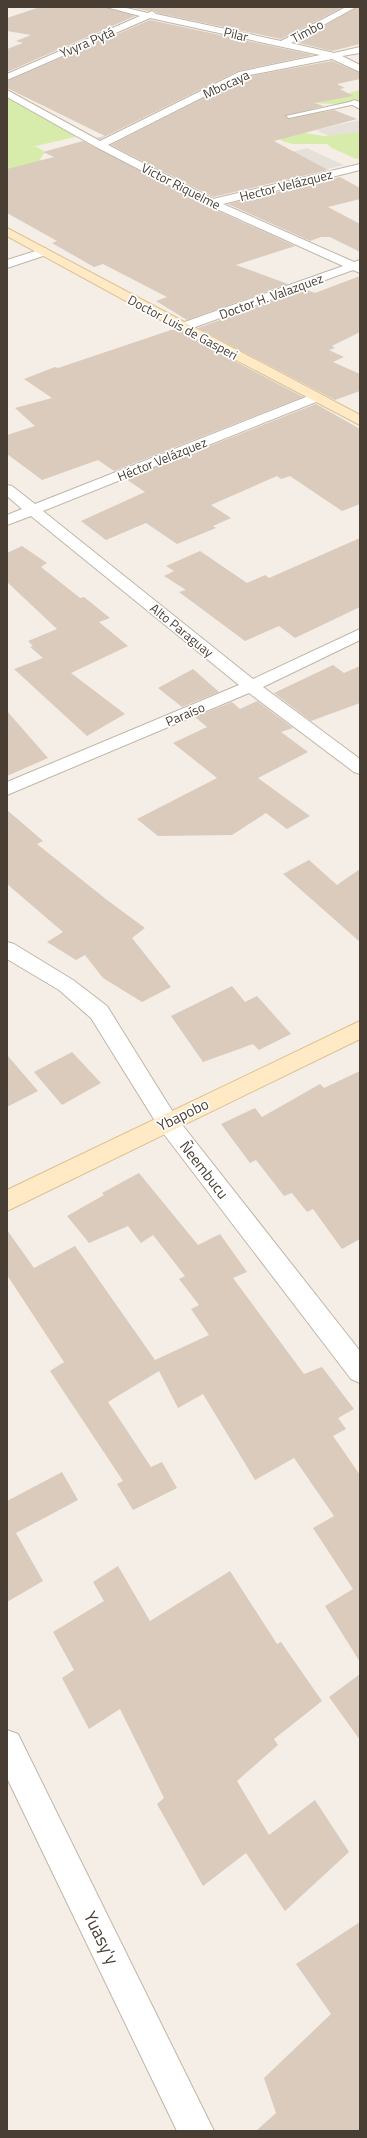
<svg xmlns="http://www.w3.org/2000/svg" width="367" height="2138" viewBox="0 0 367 2138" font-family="'Titillium Web',sans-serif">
<rect width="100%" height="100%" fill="#f4eee6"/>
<path fill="#e6e0db" d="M360 120V133L335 139 316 130Z
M307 148 344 165 311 173 274 156Z"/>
<path fill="#d7ecab" d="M360 90V102L334 104 309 103 303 109H320L326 113 305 133 324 136 360 132V158L356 159 332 148 327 144H293L282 141 244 101 340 96Z
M7 95 32 104 79 136 32 147H37L45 152 40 159 41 162 7 172Z"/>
<path fill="#dacbbd" d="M40 7H105L135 16 7 72V49L23 43 16 41 31 35 7 31V18Z
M129 7H343L281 39 157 13 153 10 148 11Z
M357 7H360V44L332 51 295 42Z
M150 20 313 55 238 71 100 139 97 138 105 136 7 88V81Z
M332 61 360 73V79L337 84 345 88 340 89 353 96 314 103 324 106 285 116 289 119 334 110 357 119 274 141 328 170 213 197 111 145 245 77Z
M83 141 207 206 295 246 236 265 288 284 187 320 156 301 167 297 103 264 94 267 52 243 57 241 7 213V169L54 157 43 152Z
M340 177 360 188V199L328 207 360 224V252L330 237H321L310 241 228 204Z
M360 276V332L332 346 335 348 329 350 344 357 333 362 360 374V391L335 400 198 328 304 289 315 293Z
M174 329 303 397 114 471 98 460 42 480 7 454V435L35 426 15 408 52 398 24 379 55 367 58 368Z
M316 404 360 429V504L342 511 290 476 281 479 277 476 211 505 231 518 213 526 216 528 177 544 146 523 106 540 81 521 145 492 126 479Z
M360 538V607L295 638 279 626 245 641 179 592 186 590 164 576 174 571 166 566 200 551 247 583 265 575 269 578Z
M22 546 47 563 41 567 80 598 84 597 110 618 99 622 128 646 71 673 125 714 87 736 14 669 43 658 30 647 33 646 28 641 57 629 7 582V553Z
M333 665 344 673 360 666V703L311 721 274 693Z
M193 669 219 692 182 707 158 688Z
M257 701 293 728 281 732 308 752 258 778 310 816 287 829 266 813 232 835 158 836 137 819 217 778 173 743 207 727 195 717 232 702 240 709Z
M7 711 48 758 7 776Z
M7 810 43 841 37 844 107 900 145 928 132 938 171 987 142 1002 103 978 85 955 76 960 47 942 63 932 7 884Z
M309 860 337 885 360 869V942L283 874Z
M232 986 245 1002 257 996 291 1034 259 1050 253 1044 203 1062 171 1016Z
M72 1052 101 1083 62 1105 34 1072Z
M7 1055 38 1091 7 1107Z
M360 1071V1239L342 1249 313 1209 307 1212 292 1193 284 1196 256 1160 250 1163 221 1124 255 1108 262 1117 320 1084 324 1088Z
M139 1173 198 1245 220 1234 247 1272 233 1278 304 1374 322 1367 354 1409 338 1418 346 1429 333 1436 360 1475V1662L325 1606 353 1589 313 1528 334 1516 294 1458 255 1480 203 1394 178 1408 159 1371 108 1402 151 1467 162 1462 177 1488 133 1510 117 1484 123 1481 50 1371 64 1362 7 1275V1230L34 1268 75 1246 155 1360 209 1335 191 1309 199 1305 179 1279 185 1276 153 1235 141 1243 128 1226 89 1243 67 1216 104 1195 102 1193Z
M62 1472 78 1500 16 1533 43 1581 7 1602V1501Z
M118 1566 150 1621 230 1571 277 1644 281 1642 322 1701 274 1739 278 1745 237 1781 269 1835 315 1800 349 1852 285 1911 246 1853 203 1886 157 1804 164 1798 120 1709 89 1729 62 1678 74 1670 53 1632 104 1601 93 1582Z
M360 1674V1740L329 1697Z
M360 1922V2131H256L276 2113 264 2078 331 2014 296 1964Z"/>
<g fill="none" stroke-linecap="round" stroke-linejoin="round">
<defs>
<path id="lane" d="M354 101 356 104 289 118 286 116Z"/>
<path id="street" d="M106 7H122L148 13 152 11 156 14 281 41 346 7H356L291 43 334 53 360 47V53L342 56 360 65V72L332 59 245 76 108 145 213 199 360 164V170L223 204 354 262 360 260V273L353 270 187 330H179L177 327 179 324 343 266 208 205 96 147 7 97V90L100 141 239 72 320 55 150 18 7 80V74L140 16Z
M354 100 360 102V109L349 103Z
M45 248 51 252 49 254 7 268V260Z
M316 393 323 397 321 400 43 511 253 679 360 629V640L263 687 360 759V774L354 772 249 693 7 795V782L239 685 31 516 7 525V515L22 509 7 496V485L12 486 35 504Z
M7 942 14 944 73 980 107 1006 176 1117 360 1351V1383L351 1379 160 1129 91 1018 59 990 7 959Z
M7 1730 18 1734 214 2131H177L7 1778Z"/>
<path id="secondary" d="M7 228 360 415V425L179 330 7 236Z
M360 1021V1039L7 1211V1190Z"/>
</defs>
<use href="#lane" stroke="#c1b5a7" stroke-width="2"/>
<use href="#street" stroke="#c1b5a7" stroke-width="2"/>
<use href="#secondary" stroke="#dcc093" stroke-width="2"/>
<use href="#lane" fill="#fff" fill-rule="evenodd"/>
<use href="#street" fill="#fff" fill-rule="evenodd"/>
<use href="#secondary" fill="#ffeac5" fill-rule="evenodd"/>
</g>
<g text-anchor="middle" stroke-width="3.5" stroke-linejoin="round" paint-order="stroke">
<g font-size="13" fill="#483e34" stroke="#fff">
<text transform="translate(307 31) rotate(-28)" y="5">Timbo</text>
<text transform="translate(236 34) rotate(13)" y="5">Pilar</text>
<text transform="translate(87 42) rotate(-23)" y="5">Yvyra Pytá</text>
<text transform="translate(226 84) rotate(-25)" y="5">Mbocaya</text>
<text transform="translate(286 185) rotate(-14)" y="5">Hector Velázquez</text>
<text transform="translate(181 186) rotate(27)" y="5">Victor Riquelme</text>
<text transform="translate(271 296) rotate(-20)" y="5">Doctor H. Valazquez</text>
<text transform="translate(183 327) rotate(28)" y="5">Doctor Luis de Gasperi</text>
<text transform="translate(162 459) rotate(-22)" y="5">Héctor Velázquez</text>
<text transform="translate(182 630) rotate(39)" y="5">Alto Paraguay</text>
<text transform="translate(185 714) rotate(-23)" y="5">Paraíso</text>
</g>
<g font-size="15" fill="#483e34" stroke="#fff">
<text transform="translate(183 1115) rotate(-26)" y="5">Ybapobo</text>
<text transform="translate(204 1170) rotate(52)" y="5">Ñeembucu</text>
</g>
<g font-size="18" fill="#483e34" stroke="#fff">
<text transform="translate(101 1938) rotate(64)" y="6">Yuasy'y</text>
</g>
</g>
<rect width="367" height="2138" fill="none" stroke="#483e34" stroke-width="16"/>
</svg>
